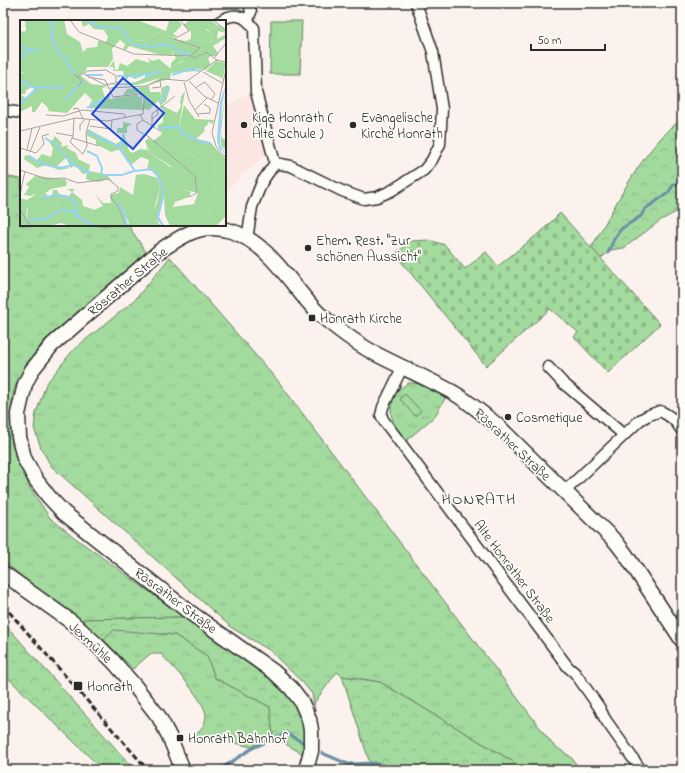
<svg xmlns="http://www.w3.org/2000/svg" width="685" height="773" viewBox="0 0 685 773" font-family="'Indie Flower',sans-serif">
<defs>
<pattern id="grass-tufts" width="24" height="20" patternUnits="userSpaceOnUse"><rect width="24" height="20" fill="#a3da9e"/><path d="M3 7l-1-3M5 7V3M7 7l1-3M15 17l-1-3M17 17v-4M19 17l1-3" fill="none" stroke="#8cbb88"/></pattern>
<pattern id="forest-crowns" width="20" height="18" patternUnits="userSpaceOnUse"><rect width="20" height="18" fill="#a3da9e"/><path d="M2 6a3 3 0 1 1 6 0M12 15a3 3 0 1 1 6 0" fill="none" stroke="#8cbb88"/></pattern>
<pattern id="cemetery-stones" width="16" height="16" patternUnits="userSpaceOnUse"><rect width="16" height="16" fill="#a3da9e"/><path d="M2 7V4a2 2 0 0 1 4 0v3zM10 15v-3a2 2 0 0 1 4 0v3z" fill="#8cbb88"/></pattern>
</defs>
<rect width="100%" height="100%" fill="#fcf2ed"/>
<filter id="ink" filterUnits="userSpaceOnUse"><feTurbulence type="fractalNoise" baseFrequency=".025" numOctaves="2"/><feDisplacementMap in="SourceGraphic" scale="8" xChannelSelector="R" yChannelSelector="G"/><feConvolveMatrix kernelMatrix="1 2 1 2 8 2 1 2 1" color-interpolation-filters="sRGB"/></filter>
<g filter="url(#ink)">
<path fill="#fbe6e1" d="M251 93 267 145 264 156 225 191V106Z"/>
<path fill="url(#grass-tufts)" stroke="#678264" d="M3 176 21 179V225H128L146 252 44 341 26 364 14 389 10 420 12 445 30 488 50 518 78 540 184 617 84 619 88 628C60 605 29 585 3 560Z
M170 257 278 381 553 745 571 757 580 770H527L380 682 342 676 337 672 314 703 315 711 312 694 304 684 269 650 232 628 51 466 41 448 34 428 36 413 46 384 74 349 134 301Z
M408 383H416L446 397 435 416 406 441C390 421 386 412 398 388H401Z
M114 629 175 635 207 656 215 678 270 707 273 737 251 747 211 737 210 735 196 742 194 736C201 730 205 725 206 716 206 701 172 666 161 654H150L133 669 104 640Z"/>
<path fill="url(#forest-crowns)" stroke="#678264" d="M682 119V209L661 220 624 248 611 250 600 259 591 248C616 206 642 148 682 119Z
M184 617 273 680 295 704 306 734 303 754 273 737 270 707 215 678 207 656 175 635 114 630 104 640 88 628 83 619Z
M3 622 135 770H103L3 673Z
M342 676 380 682 527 770H372Z"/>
<path fill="url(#cemetery-stones)" stroke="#678264" d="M560 213 660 324 608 373 574 337 578 332 550 309 486 366 395 254 412 241 429 240 445 245 465 269 486 252 498 266 542 231Z"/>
<path fill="#a3da9e" stroke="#678264" d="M271 21H302L300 74H270Z
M405 394 421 411 415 416 400 399Z"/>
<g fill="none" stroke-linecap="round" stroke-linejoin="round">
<path stroke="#6b90a5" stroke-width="3" d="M608 253 614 239 621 229 641 216 645 209 668 193 674 184H682
M322 753 348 764 374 763 402 770
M219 770 251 749 286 733 302 742"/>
<defs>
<path id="street" d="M248 20 251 12 249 3
M220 21C235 12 244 15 254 28L256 92 275 163
M3 110 21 113
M275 163 291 166 342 191 364 199 377 197 391 191 424 170 432 160 440 144 442 109 433 52 416 3
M247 239 252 207 262 182 275 163
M403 366 383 407 381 415 384 421 568 667 575 673 599 707 605 719 641 770
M548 367 562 382 624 435
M564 492 640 420 647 416 660 411C671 416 676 421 682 431"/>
<path id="secondary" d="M3 573 73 623 95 643 113 661 134 685 159 717 169 736 183 770
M306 770 311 751V730L309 719 301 701 291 688 274 672 188 611 64 513 49 497 36 480 24 458 19 437 18 414 25 384 32 370 52 345 161 250C185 234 202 222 231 231 263 241 284 273 304 297 310 304 316 312 323 317 340 331 358 345 378 355 403 368 429 379 454 393 469 402 483 414 497 425L616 542 626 555 682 640"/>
</defs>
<use href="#street" stroke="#2b2b2b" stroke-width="13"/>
<use href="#secondary" stroke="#2b2b2b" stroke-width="17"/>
<use href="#street" stroke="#fdfcf7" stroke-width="10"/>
<use href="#secondary" stroke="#fdfcf7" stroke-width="14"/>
<path stroke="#2b2b2b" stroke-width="3" stroke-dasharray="6 3" stroke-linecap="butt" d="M3 605 148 770"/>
</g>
</g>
<g fill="#2b2b2b" stroke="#fdfcf7" stroke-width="1.5">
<circle cx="244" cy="125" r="4"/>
<circle cx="353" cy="125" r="4"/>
<circle cx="308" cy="248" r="4"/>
<rect x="308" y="314" width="8" height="8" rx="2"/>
<circle cx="508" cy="417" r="4"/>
<rect x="73" y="681" width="10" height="10" rx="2"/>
<rect x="176" y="734" width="8" height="8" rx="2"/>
</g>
<g text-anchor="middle" stroke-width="3.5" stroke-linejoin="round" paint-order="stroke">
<g font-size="14" fill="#2b2b2b" stroke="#fdfcf7" text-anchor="start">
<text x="252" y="122">Kiga Honrath (<tspan x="252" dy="16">Alte Schule )</tspan></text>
<text x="361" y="122">Evangelische<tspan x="361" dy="16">Kirche Honrath</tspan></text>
<text x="316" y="245">Ehem. Rest. "Zur<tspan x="316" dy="16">schönen Aussicht"</tspan></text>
<text x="320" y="323">Honrath Kirche</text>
<text x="516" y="422">Cosmetique</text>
<text x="87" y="691">Honrath</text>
<text x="188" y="743">Honrath Bahnhof</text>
</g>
<g font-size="14" fill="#2b2b2b" stroke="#fdfcf7">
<text transform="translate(127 281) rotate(-40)" y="5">Rösrather Straße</text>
<text transform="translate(513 444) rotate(43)" y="5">Rösrather Straße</text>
<text transform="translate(515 571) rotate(53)" y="5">Alte Honrather Straße</text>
<text transform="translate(176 600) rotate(37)" y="5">Rösrather Straße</text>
<text transform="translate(91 642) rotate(43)" y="5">Jexmühle</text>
</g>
<g font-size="16" letter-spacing="1" fill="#2b2b2b" stroke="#fdfcf7">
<text x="479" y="504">HONRATH</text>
</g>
</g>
<g transform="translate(20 20)">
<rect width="206" height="206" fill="#fcf2ed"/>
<path d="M102 0H117L146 11 149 1 143 0H158L162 5 153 14 157 16 153 18 137 12 128 21 113 20V10ZM170 0H191L196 4 198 7 191 9 186 2V10L192 14 193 20 188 23 171 19V12L163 5ZM164 23 182 30 160 38 163 40 151 48V43L156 38 151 31 164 33ZM184 33 191 35 188 39 191 45 185 50 167 42ZM196 41 206 43 202 62V58L186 51ZM0 44H26L29 50 22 56 10 55 1 52ZM70 66 80 69 83 77 74 81 66 72ZM129 66 130 72H140L142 77 129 90 124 89V78L120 73 103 75 107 69ZM206 69 201 112 202 118 206 120V130L201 126V103ZM117 75 122 78 123 90 72 88 91 82 93 78ZM164 85 175 99 194 100 192 106V103L188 102 187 106H184L182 100 184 106H185L184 112 176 119 165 116 159 107ZM138 117 160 132H166L174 136 188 135 195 140 194 159 197 172 189 190 191 206H150L149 196 153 187 174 184 178 173 165 170 150 156 151 146 130 133 125 121 129 118 133 121ZM124 154 138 158 140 169 132 195 141 206H107L109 203 100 182 97 183 91 178 92 174 99 173 100 167 113 175 116 155ZM15 156 45 159 47 163 46 166 31 169 21 176 15 174 10 176 4 175 9 167 6 164ZM75 174 83 183H91L99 189 106 206H81L73 201 74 190 83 186ZM42 178 53 181 59 196 53 192 40 190 36 179ZM1 184 7 186 6 202 9 206H0Z" fill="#a3da9e"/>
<path d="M5 0H44L47 14 60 22 63 32 67 28 77 27 78 21 86 22 88 17 84 10 74 9 69 4 63 7 61 0H102L113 10 114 20 128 21 137 12 159 20 166 21 171 19 188 23 193 20 192 14 184 7 185 0 191 9 198 7 197 4 206 10V13L198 11 197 19 206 14V18L193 26 198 33 196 36H187L183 32 175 40 168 42 180 44 182 51 177 48 176 51 151 53 150 59 127 65 140 58 117 65H89L116 62 126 57V54L115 59 109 56 106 61 103 51H94L93 47H90L94 40 95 50H98L100 43 107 46 116 39 130 43 128 38 132 41 139 39 150 48 163 41 160 38 168 36 166 34 174 30H182L164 23V34L152 31V35H141L109 26 106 30 103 29 105 24 100 20 92 29 93 39 88 47H67L66 51 60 55 71 64 88 66 82 68 85 77 93 80 91 82 71 89 69 86 72 80 65 73 47 93 27 91 29 89 22 82 15 92H12V86L0 92V74L7 79 15 70 12 67 6 70 5 74H0V49L1 53 22 56V51L29 50 26 44 0 45V12L6 11ZM70 67 80 69 83 77 74 81 66 72ZM148 65 150 68 146 81 141 85 157 93 161 86 160 80 162 79 160 78 165 71 159 106 161 112 165 116 190 122 206 139V196L196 206H191L189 194 190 184 197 172 194 159 195 140 188 135 177 137 166 132H160L138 117 142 114 137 106 143 102V92L138 80 142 78 141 68ZM68 109 96 124 101 121 104 113 109 131 113 133 120 129 127 130 126 126 130 133 152 148 150 156 165 170 171 172 169 177 155 182 149 196 152 201 150 206 145 195 144 176 139 190V198L145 206 130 196 137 183 140 169 138 158 132 151 127 150 129 140 121 137 111 145 101 129 91 132 76 124V120L66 115ZM35 116 42 123 41 127 48 125 47 128 56 133 58 139 70 145 69 151 86 154 93 162 88 159 79 162 71 161 66 159 67 153 63 154 55 145 51 148 46 138 37 146 50 148 39 150 26 145 17 148 4 139 5 135 17 140 22 134 31 137 33 128 28 120 32 121ZM47 169H55L52 172 62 180 63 186 75 190 73 201 81 206H50L41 203 29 206H9L6 202 8 189 0 184V178L7 180 19 172 21 176 26 173 28 177 32 176 33 170H37L39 174 49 176 52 172ZM42 178 53 182 58 196 49 190H40L36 179ZM90 174 97 183 103 179 106 182 107 206 99 189 91 183Z" fill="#a3da9e" fill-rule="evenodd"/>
<path d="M103 102 112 104 107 107V113H97V108H103Z" fill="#a3da9e"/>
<path d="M206 65 202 85 200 125 206 134 199 128 197 119 200 82Z" fill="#96d3f7"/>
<path fill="none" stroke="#96d3f7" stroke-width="2" d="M28 0 33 4 32 11M66 0 79 7 99 8 105 12 108 19 114 25 136 27M32 11 31 17 37 30 47 41M136 25H149L163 33 171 34M0 27 20 31M0 38 11 29M47 42 54 54M66 55H83M152 55 170 49 180 51M97 56H120L126 53V56L141 51M0 61 16 68M17 67 44 68M45 80 63 61M140 83 149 67M0 84 17 68M67 88 90 76M138 108 159 107 162 113 176 120 191 124M68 111 99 127M103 114 104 120 99 128 115 151M25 118 37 125 41 133M67 131 77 136 82 148 81 154M43 133 54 145M8 135 22 144 40 148 54 145 72 154M115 151 132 149 138 156 144 173 138 197 143 206M83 155H102L114 151M22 178 37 175 47 177 54 181 59 198 74 206M97 183 104 191 107 206M8 200 26 199 40 190 52 191 59 198"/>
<path fill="none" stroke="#a8a29f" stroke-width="1" d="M50 0 59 12 114 34 170 36 180 28 154 19 169 11 160 0M193 0 206 10M171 36 174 38 186 32 197 40M195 37 206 23M206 49 192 113 196 126 206 138M183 52 202 63M54 54 62 61 58 67M64 54 85 65 100 62M57 57 68 51 86 50 96 56V63M169 61 184 76 198 83M164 62 169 80 179 97M90 68 126 66 143 59 167 61 197 40 206 42M132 68 141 67 140 61M175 68 185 62 195 74 191 80M53 89 58 88 63 99M175 90 187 78M178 94 190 93V88L184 84M26 95 43 96 62 90 104 94 106 98M120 95 123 100 140 111M54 98 53 116 50 122 63 134 67 126 66 113 70 99M132 99V94L155 76M123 100 117 104V110L129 117 175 156 177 173 169 177M132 105V99L138 94 137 89M70 106 91 109 92 100M0 111 56 98 87 101 123 94 124 80 120 74 93 77 85 60 68 57M60 111V105L65 99M36 113 53 116M52 118 79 126M0 128 16 133 24 124 22 116 29 114M7 130 12 108M10 132 20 107M0 150 27 159 44 158 58 163 88 159 98 167V171L91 174V178L97 184 106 206M0 175 5 151M1 191 10 206"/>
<path fill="#1d4ed8" fill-opacity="0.15" stroke="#1d4ed8" stroke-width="2" d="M103 58 144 93 113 129 72 94Z"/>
<rect width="206" height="206" fill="none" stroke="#2b2b2b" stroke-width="2"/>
</g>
<rect width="685" height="773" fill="none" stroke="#fdfcf7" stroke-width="16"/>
<rect x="8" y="8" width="669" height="757" fill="none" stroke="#2b2b2b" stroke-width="1.5" filter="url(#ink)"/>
<path d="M531 44v6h74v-6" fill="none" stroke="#2b2b2b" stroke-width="2"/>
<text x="537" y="44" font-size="12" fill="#2b2b2b" stroke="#fdfcf7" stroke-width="3" paint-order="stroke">50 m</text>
</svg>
